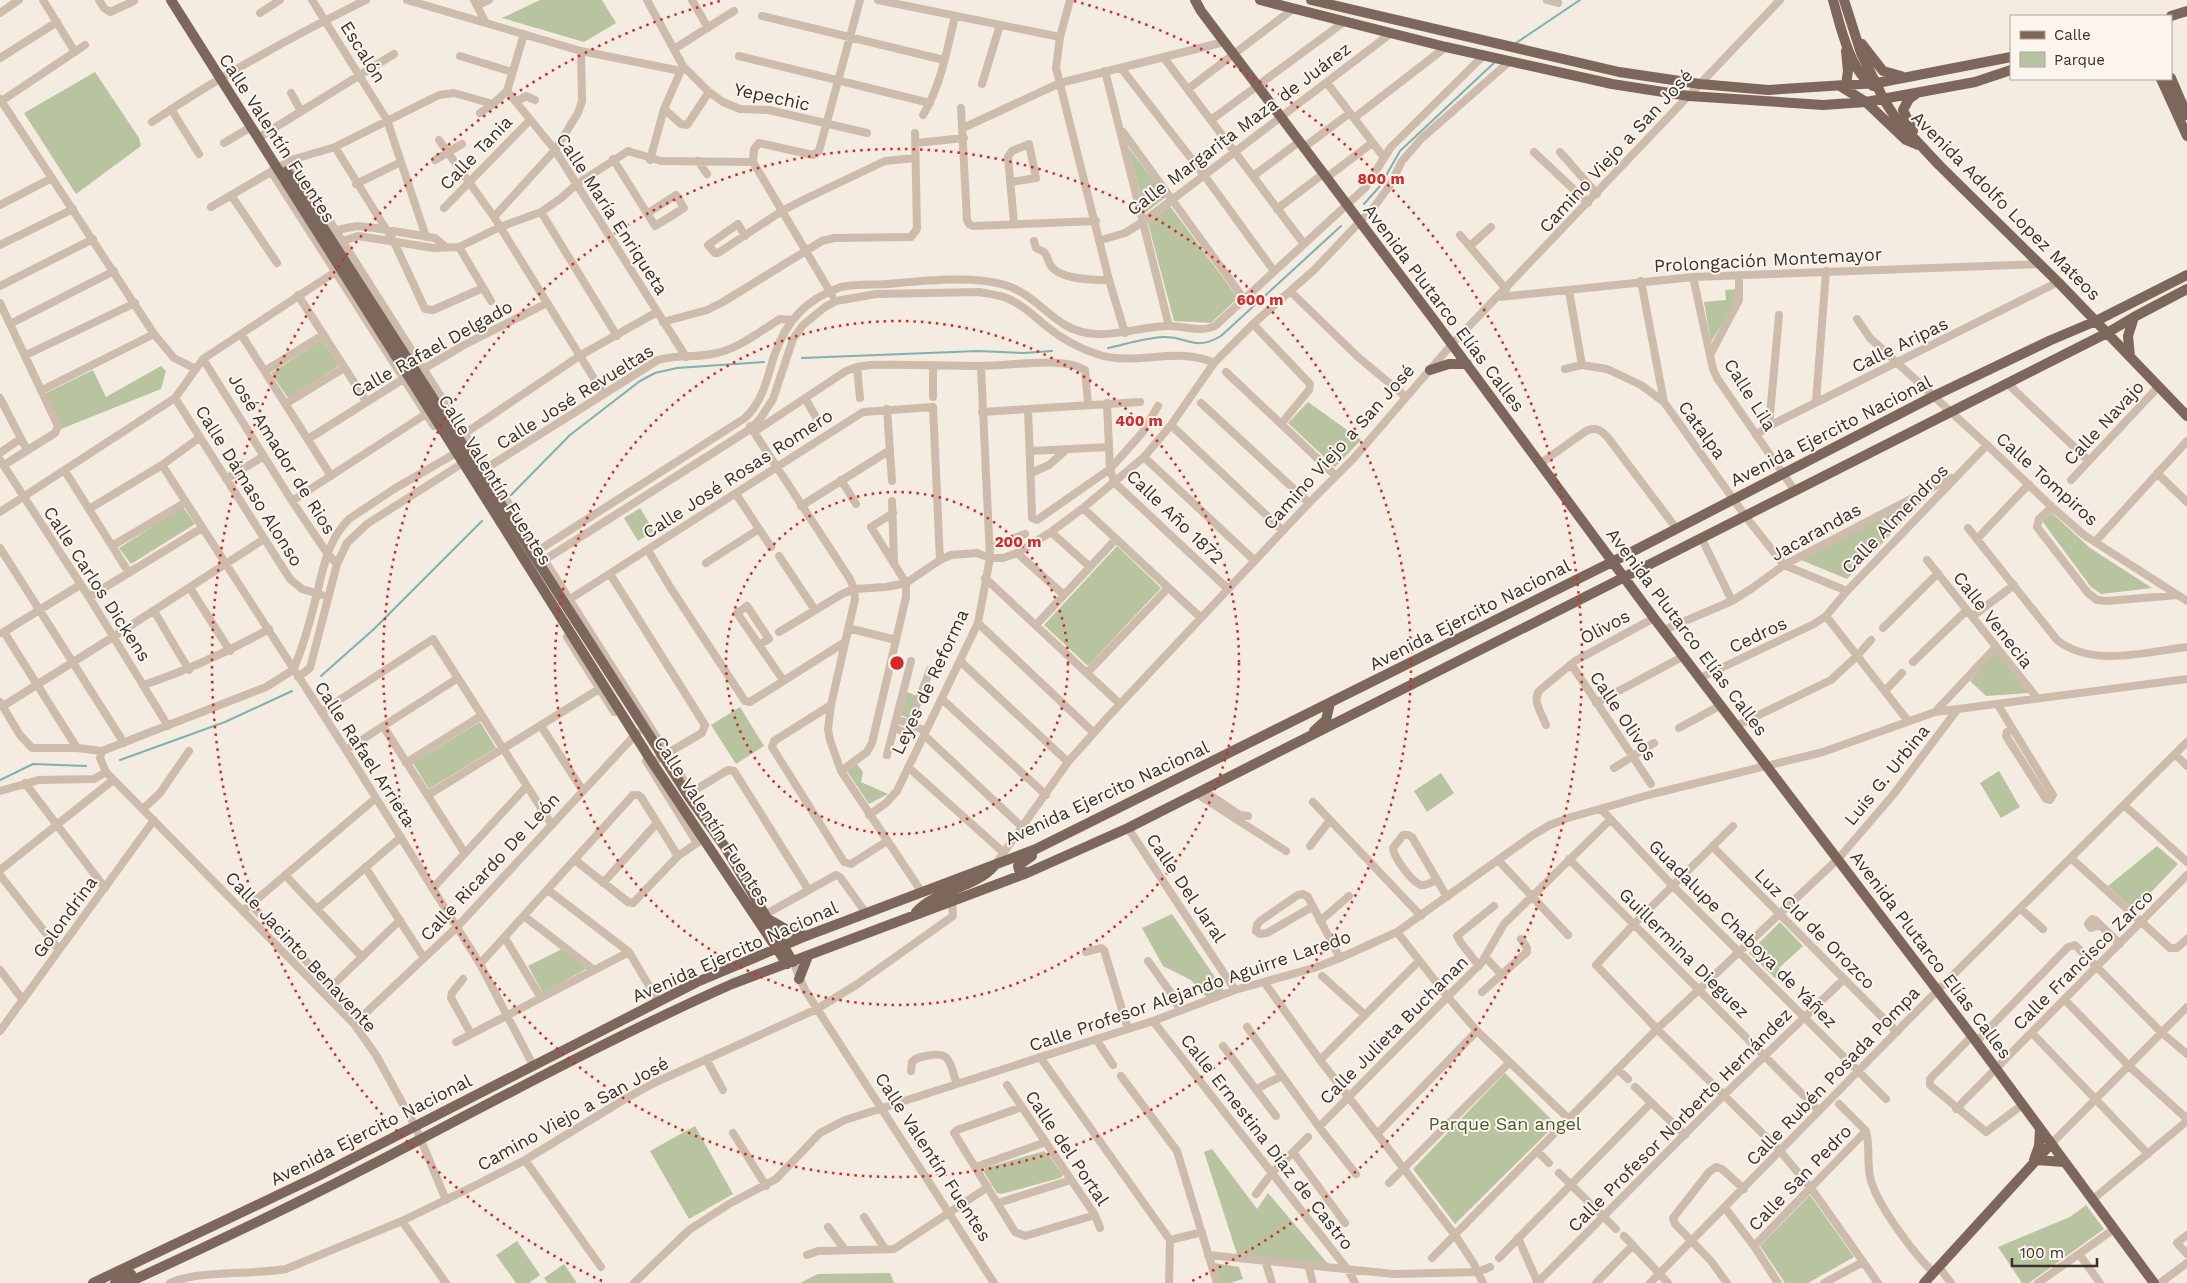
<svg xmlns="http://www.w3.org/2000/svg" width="2187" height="1283" viewBox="0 0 2187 1283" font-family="'Work Sans',sans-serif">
<rect width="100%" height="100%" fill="#f4ebe1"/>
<path fill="#b8c4a0" d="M540 0H602L616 23 584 42 502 18Z
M95 72 139 138 141 146 76 194 24 113Z
M1128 147 1166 197 1145 213Z
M1170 206 1238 298 1211 323 1174 321 1148 223Z
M1737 289V300L1711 342 1704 302 1726 300 1725 290Z
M322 340 339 366 288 398 271 373Z
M161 366 166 371 161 389 61 429 46 393 93 370 106 397Z
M1308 402 1361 440 1335 467 1288 423Z
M1933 491 1847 579 1801 560Z
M183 507 195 524 131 564 119 548Z
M640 508 654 531 638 541 624 518Z
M2052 513 2090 548 2152 588 2101 594 2091 587 2042 521Z
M1117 546 1161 588 1088 666 1044 625Z
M1996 651 2029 693 1986 696 1970 681Z
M907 692 917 696 908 718 901 715Z
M740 707 764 746 736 764 711 725Z
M480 722 496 748 429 789 413 763Z
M857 764 863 772 861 782 888 794 869 804 847 771Z
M1999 771 2020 807 2001 818 1980 783Z
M1441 773 1454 793 1427 812 1414 791Z
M2157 846 2178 864 2134 910 2108 886Z
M1172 914 1225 992 1210 1001 1191 980 1163 966 1142 928Z
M1780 922 1803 946 1779 968 1782 974 1775 978 1749 953Z
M562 949 586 969 543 993 528 966Z
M1505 1073 1556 1124 1455 1224 1413 1169Z
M695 1126 733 1194 689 1219 650 1151Z
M1212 1149 1257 1209 1268 1193 1329 1265 1237 1254 1204 1152Z
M1044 1151 1048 1154 1063 1175 1060 1178 1001 1194 997 1193 984 1172 985 1168Z
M1810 1195 1854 1257 1808 1283H1785L1760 1246Z
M2086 1205 2104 1229 2029 1283H2022L1998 1247 2070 1217Z
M517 1241 540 1275 529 1283H516L496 1255Z
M1214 1263 1239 1267 1243 1279 1230 1283H1220Z
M564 1264 577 1283H548L544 1278Z
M890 1273 894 1283H800L818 1274Z"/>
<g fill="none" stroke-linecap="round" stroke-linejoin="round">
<path stroke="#7fb0b2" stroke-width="2" d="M1516 43 1580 0
M1364 204 1380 186 1400 151 1495 62
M1108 348C1126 344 1145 338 1163 337 1188 336 1194 352 1221 336L1341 226
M802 358 978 351 1024 353 1052 351
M511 495 570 435 640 381 655 373 677 368 764 362
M321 676 374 629 482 521
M120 760 225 722 292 691
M0 780 33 764 86 766"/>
<path stroke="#cdbbac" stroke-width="8" d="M43 0 75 52
M99 0 104 8 110 12 134 1
M312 0 387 120 426 237
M407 0 581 51 681 71
M474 0 486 23
M647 0 683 66 709 92 723 102 740 109 769 110 867 133
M692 0 708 28
M878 0 1060 37
M1070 0 1060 37 1056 68 1109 280 1125 333
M1547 0 1558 3
M477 6 489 0
M0 13 19 0
M260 13 280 0
M762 16 944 60
M674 49 734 11
M460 56 512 72
M739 56 930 103
M0 58 57 22
M1164 58 1304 244
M1121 68 1204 175 1274 271
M1105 71 1169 326
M1327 83 1383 156
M982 84 1000 25
M1188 89 1293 9
M507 91 555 150 686 357
M291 93 301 111
M0 99 154 334 174 358 196 369
M0 102 85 45
M516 102 526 96 535 100
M961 108 967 220 969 224 973 226 1096 221
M171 109 199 154
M664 109 681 124 687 125 709 92
M480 113 493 104
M923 115C941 85 947 50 955 16
M1354 118 1446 47
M1211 120 1344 22
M152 122C220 76 293 36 366 0
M963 128 1060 83 1224 42
M1123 132 1244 299
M258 138 394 54
M439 140 494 217 603 393
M224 143 251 127
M916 143 964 138
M335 147 394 242 425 309 433 310 483 288
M1303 148 1350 113
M1534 152 1588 203
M1560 152 1597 194
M613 159 655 226 684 208 676 195 648 213
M291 160 701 807
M435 160 462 144
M650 160 664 109 682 68
M698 161 707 174
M753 162 754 149 759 143 813 155 819 151 860 0
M753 162 832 295
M271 171 434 426
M1253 176 1299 142
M1326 178 1372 143
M1011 182 1036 178 1029 144 1012 151 1008 157 1014 224
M356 184 401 162
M231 195 277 263
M0 205 52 178
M211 207 291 160 335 147 439 95 454 93 493 104 507 91 524 34
M444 208 530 120
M1277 209 1323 174
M541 212 617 336
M494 217 555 150 578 113 582 101 581 51
M332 231 357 226 375 228 435 238 446 247
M1460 235 1506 289
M745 236 738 224 708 245 715 253H718L782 211 803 200 885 161 915 158
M1101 240 1125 233 1144 221 1390 34
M1034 241 1036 248 1044 252C1048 256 1048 262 1051 266 1061 280 1094 280 1109 280
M339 242 358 236 434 248 459 247 500 227 541 212 560 199 577 184 628 151 661 161 753 162
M0 245 73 209
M1470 246 1491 227
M459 247 491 301
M1693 277 1713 369 1717 378 1795 491
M1641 281 1664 402
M0 286 93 239
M1569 291 1582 365
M1291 292 1358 357 1406 397
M298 295 366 401
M1499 297 1693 277 2039 264
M0 303 58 426 55 433 4 465
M1857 319 1870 338 1987 445 2052 507 2084 535 2187 601
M663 322 707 310 723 302 822 241 834 238 911 237 917 229 915 133
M10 324 114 271
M1253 324 1310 384 1309 390 1281 424
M241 334 331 476
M26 355 135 303
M1710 355 1739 300V275
M203 359 292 501 327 553 337 564
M933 366V397
M857 367 860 398
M1565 369 1582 365 1607 369 1641 385 1664 402 1746 517 1784 565 1847 591
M265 371 323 335
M420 371 464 345 547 303
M1226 372 1336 476
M2007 383 2089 461
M42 390 154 334
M0 398 27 450
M175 398 290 579 302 589 322 595
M805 398 817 419
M1816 402 1826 271
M1107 403 1110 469 1114 482 1228 589
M1201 403 1309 503
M285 404 344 368
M887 409 892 481
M1028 409 1032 515V518L1037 520 1110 469 1142 433 1158 406
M982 412 1140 402
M1171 425 1283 531
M750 426 850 579 854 589 855 599 831 705 828 729 830 740 841 771 921 891
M1769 426 1779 315
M754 432 846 371 857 367 870 365C906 364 942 366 978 366 1009 367 1059 355 1085 370L1088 404
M464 434 581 355 657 312
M1756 435 1769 426 2058 282
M308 439 408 376
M1030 451 1109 447
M0 453 20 439
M1144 457 1255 561
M0 460 89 597 168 726
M1541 463 1586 431C1597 426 1602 431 1609 439L1676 528
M162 465 346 750 480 964 533 1065
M65 471 129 573
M482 471 658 360C676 354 694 358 712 354 737 350 759 332 780 319L791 320
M1031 473 1049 465 1066 450
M2157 473 2187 502
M226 479 264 456
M841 480 856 504
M2071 480 2159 386
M736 494 771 547
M292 501 426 414
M892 501 894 562
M801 506 890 450
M2052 507 2039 519 2037 527 2088 593 2097 600 2107 601 2178 595
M1083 508 1201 618
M89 509 162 465 199 438
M0 512 175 398 203 359 338 270
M1968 528 2057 640C2092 668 2146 652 2187 647
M1051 532 1090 567
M1702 539 1732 601
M1977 539 2029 484
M2095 542 2187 441
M112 546 186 502
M990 547 1025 534
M0 548 124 743
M648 550 670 587 745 701 750 702 845 642
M1017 553 1064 595
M779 556 815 610
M528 557 745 418C763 401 767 379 774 356 786 321 806 299 841 287 856 284 872 285 887 284 921 281 973 275 1005 285 1029 292 1044 312 1065 325 1099 345 1134 326 1170 326 1185 326 1200 333 1215 326L1365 188 1391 147 1484 55
M1927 560 2037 698
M706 563 759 529
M535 566 752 428 760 419 773 399 793 339 803 325 825 307 836 301 876 294 979 292C989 294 1000 295 1009 299 1023 305 1034 316 1046 326 1062 339 1080 349 1100 355 1137 366 1178 346 1214 363
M610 574 705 725 702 733 649 764
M985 578 1120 704
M190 588 230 651
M89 597 202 528
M570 599 863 412 933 407 940 560
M154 611 189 670
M1826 616 1908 721
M1973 616 2014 585
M978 623 1094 733
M1036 625 1116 539
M848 628 896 640
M1883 628 1938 573
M1664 630 1732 601 1751 589 1784 565 1951 478
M4 632 77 748
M779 632 842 594 854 589 886 587 906 583 940 560 951 555 977 553 990 558H1003L1017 553 1051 532 1083 508 1144 457 1171 425 1214 363 1253 324 1314 270 1374 207 1390 185 1402 161 1421 139 1510 61
M2 633 80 585
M567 637 614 712
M759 645 769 639 747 606 737 613 783 680
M960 661 1068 762
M1913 662 1967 610
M1571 664 1651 784
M1087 673 1168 588
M298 677 310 668 337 564 347 543 367 524 466 461
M1700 678 1814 624 1826 616 1847 591 1987 445
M144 685C188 670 228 652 269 629
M1885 691 1902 673
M942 699 1046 795
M0 702 20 735 32 748H77L102 751 266 687 293 670C304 646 311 618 317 593 324 565 328 540 349 519L394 489 461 450
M1596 703 1684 656
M831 705 774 741 772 747 844 862 851 864 887 841
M1998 705 2053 795 2050 800 2046 799 2006 736 2007 732 2012 729
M3 706 113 637 264 539
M321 712 433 639 552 825
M1935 712 1996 647
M897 719 926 731
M909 724 930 670
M1546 725C1542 714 1531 699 1540 690L1575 661 1654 618
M383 726 464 852
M541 726 583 791
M1736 726 1831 680 1858 655 1871 640
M895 728 912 736
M1679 728 1721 705
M924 735 1022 827
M346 750 458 678
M102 751 100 758 106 772 354 1024 376 1055 415 1126 446 1200
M2175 754 2187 766
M887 755 911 661
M646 761 697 843
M406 763 481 716
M908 767 1003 852
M1614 768 1654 743
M841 771 867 752 872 743 906 597V583L871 527 893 513
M25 783 105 888
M0 791 39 780 94 779 106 772
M1204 791 1240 815 1248 816
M692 792 728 770 734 771 808 889
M1197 794 1286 851
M428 795 604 686
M1313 802 1421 916
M2124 805 2187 862
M143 809 160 793 189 751
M1601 809 1672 885 1886 1099
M869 815 886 803 897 791 978 623 990 558 981 367
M1733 826 1634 924 1596 965 1657 1029 1780 1151 1811 1188 1878 1283
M1128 828 1235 990
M1310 846 1330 820
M1713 847 1897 1032
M1569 859 1819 1111
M2072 859 2170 948H2177L2187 939
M575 860 628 902 633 903 678 856 700 841
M1498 860 1568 935
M997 862 1068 762 1107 718 1309 503 1354 458 1452 344 1780 0
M365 867 424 958
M0 870 113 780
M0 875 59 950
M285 875 362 957
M1436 880C1432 882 1426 886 1421 885 1413 883 1393 857 1393 848L1403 835H1408L1412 837 1447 897
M603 883 657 823
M433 888 527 786
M548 890 629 952 658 1001
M251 905 362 1018
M1312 907 1267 933 1260 934 1256 931 1257 925 1260 921 1298 895 1303 894 1308 897 1340 958
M317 909 401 837
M2021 909 2043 929
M243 911 376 798
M766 914 836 875 840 877 866 913
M524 916 594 970
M1320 921 1349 896
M2100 925 2091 928 2088 924 2092 919 2095 920 2120 944
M1397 932 1447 996 1477 1031 1569 1119
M505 938 541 998
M1086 952 1101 948 1104 950 1128 1029
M1485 957 1502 975
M1148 961 1173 996 1180 1011
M793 962 805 990 994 1283
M480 964 633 795H638L641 797 678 856
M1479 966 1461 943 1457 936 1494 906
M0 970 23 1000
M1322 976 1365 1015
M463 979 452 993 451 998 471 1034
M1264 982 1320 1060 1455 1235 1474 1264 1483 1283
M331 987 400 920
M1482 992 1527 952V948L1521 939
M2065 1000 2129 1066 2187 1119
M1153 1021 1348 1270 1355 1283
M354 1024 457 927 637 733
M1247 1027 1319 1127 1356 1174
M0 1031 154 820
M2032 1033 2148 1154
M1972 1036 1930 1079V1085L1986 1132 2022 1105
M1096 1039 1113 1065
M456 1042 629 952
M1976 1042 2068 947 2075 945 2162 1033 2187 1054
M1223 1046 1276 1116
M1040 1057 1170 1240 1169 1283
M706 1059 723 1090
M1320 1060 1419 961
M1617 1069 1628 1079
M911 1071 912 1062C915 1058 920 1057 926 1056 952 1050 949 1063 957 1084
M1121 1076 1177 1151 1217 1283
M1007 1085 1095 1215 1100 1228
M1635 1087 1685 1135
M1257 1090C1265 1083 1273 1081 1282 1076
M1839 1104 1866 1131C1870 1146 1867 1162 1870 1177 1876 1204 1914 1254 1934 1273
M1022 1107 957 1130 954 1133 1015 1232 1025 1236 1095 1215
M1956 1109 2187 875
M1319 1127 1482 962 1504 924 1610 820
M733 1133 766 1186
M1377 1134 1477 1031
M2051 1144 2187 1007
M1537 1151 1549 1163
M1293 1152 1345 1223
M525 1160 601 1267
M976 1167 1046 1142
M1559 1173 1616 1229
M1389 1183 1509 1063
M1256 1194 1272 1173 1308 1137
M2092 1200 2187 1121
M998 1203 1071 1180
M1725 1208 1754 1246 1778 1283
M864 1217 885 1249
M402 1221 446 1283
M828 1227 845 1250
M2187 1235 2177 1243 2187 1254
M1624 1236 1668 1283
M1518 1238 1538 1283
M1170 1240 1202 1232
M1754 1246 1866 1131
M2079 1254 2100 1283
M807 1255 818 1251 894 1249 988 1187
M1208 1255 1394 1274 1478 1272 1490 1267
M1432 1258 1657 1029 1838 859 1893 795 1957 710
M1499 1258 1651 1103
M1265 1260 1272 1283
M1308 1265 1313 1283
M1939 1267 1951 1283
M170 1283C197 1270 253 1275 286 1269L402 1221 474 1186 525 1160 625 1099 654 1083 817 1009 856 985 953 916 952 901
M634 1283 689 1230 729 1204 776 1179 820 1133 845 1120 1153 1021 1235 990 1314 968 1340 958 1397 932 1533 835 1550 825 1568 818 1652 794 1823 752 1935 712 2187 679
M1537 1283 1724 1095 1844 979
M1596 1283 1633 1245
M1650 1283 1918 1010 2187 742
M1727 1283 1711 1261 1675 1224 1673 1218 1709 1172 1716 1167 1722 1169 1744 1189
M1824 1283 1863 1262
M2038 1283 2114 1229
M2160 1283 2187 1263"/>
<path stroke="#7d675c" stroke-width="10" d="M171 0 652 762 787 964
M1195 0 1201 11 1431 316 1654 618 1972 1036 2154 1283
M1260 0 1446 47 1612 84 1689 96 1823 105 1866 102 1975 82 2011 70
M1311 0 1619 72 1700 84 1768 90 1877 83 2011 57
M1833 0C1840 25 1850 71 1873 86
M1844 0 1861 53 1884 100 1897 120 1939 165 2058 282 2187 416
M2171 16 2187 11
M1862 44 1883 71 1901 76
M2171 78 2187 115
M2161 79 2187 136
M1846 85 1848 71 1846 51
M1840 86 1866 102 1906 140 1918 145
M1913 131 1903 110 1909 99 1916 94
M287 171 689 797 725 847 793 962
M2130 357 2128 336 2134 317
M1430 370 1449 364H1467
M1314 731 1326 720 1330 703
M1027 873 1019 870 1018 866 1032 856
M916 912C937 889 975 889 995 865
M770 920 789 931 806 936
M799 979 808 956
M2034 1160 2039 1146 2040 1129
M2036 1160 2064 1162
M93 1283 318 1176 697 982 806 936 1036 849 1614 561 1934 396 2051 340 2096 321 2187 275
M115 1283 131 1274
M127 1283C226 1238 325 1190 421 1139 524 1085 626 1031 732 984L1027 873 1128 828 2107 333 2134 317 2187 289
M1924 1283 2051 1144"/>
</g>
<g fill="none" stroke="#d62828" stroke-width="2.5" stroke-dasharray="2.5 5">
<circle cx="897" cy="663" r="171"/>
<circle cx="897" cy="663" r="342"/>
<circle cx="897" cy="663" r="514"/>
<path d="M602 1281A685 685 0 0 1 720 1M1074 1A685 685 0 0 1 1192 1281"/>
</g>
<g text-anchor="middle" stroke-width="4" stroke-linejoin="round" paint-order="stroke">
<g font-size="18" fill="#3b302b" stroke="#fbf5ee">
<text transform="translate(363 52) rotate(58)" y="6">Escalón</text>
<text transform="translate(772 97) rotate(12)" y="6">Yepechic</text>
<text transform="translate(1239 129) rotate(-37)" y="6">Calle Margarita Maza de Juárez</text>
<text transform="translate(277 138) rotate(57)" y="6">Calle Valentín Fuentes</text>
<text transform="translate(1616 151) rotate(-47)" y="6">Camino Viejo a San José</text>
<text transform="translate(476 153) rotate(-46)" y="6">Calle Tania</text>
<text transform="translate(2006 206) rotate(45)" y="6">Avenida Adolfo Lopez Mateos</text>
<text transform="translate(612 214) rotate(57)" y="6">Calle María Enriqueta</text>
<text transform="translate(1768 260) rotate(-3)" y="6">Prolongación Montemayor</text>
<text transform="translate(1444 308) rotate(53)" y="6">Avenida Plutarco Elías Calles</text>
<text transform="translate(1900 345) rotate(-26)" y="6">Calle Aripas</text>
<text transform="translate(432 349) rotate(-29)" y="6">Calle Rafael Delgado</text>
<text transform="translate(1750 395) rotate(58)" y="6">Calle Lila</text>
<text transform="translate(575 397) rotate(-32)" y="6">Calle José Revueltas</text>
<text transform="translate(2104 423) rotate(-47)" y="6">Calle Navajo</text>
<text transform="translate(1702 430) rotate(54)" y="6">Catalpa</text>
<text transform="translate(1831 431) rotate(-27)" y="6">Avenida Ejercito Nacional</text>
<text transform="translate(1339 447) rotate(-48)" y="6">Camino Viejo a San José</text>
<text transform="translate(282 454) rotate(58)" y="6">José Amador de Rios</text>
<text transform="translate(738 474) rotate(-33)" y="6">Calle José Rosas Romero</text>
<text transform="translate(2047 479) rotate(42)" y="6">Calle Tompiros</text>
<text transform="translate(495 480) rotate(58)" y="6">Calle Valentín Fuentes</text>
<text transform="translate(249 486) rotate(58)" y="6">Calle Dámaso Alonso</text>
<text transform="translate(1175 517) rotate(44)" y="6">Calle Año 1872</text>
<text transform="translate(1895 519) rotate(-46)" y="6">Calle Almendros</text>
<text transform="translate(1816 532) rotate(-29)" y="6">Jacarandas</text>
<text transform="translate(97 584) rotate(57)" y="6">Calle Carlos Dickens</text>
<text transform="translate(1470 615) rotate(-27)" y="6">Avenida Ejercito Nacional</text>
<text transform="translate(1993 620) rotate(52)" y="6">Calle Venecia</text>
<text transform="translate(1605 627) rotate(-28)" y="6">Olivos</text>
<text transform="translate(1687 632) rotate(53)" y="6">Avenida Plutarco Elías Calles</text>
<text transform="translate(1758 635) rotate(-25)" y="6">Cedros</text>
<text transform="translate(930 682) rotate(-65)" y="6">Leyes de Reforma</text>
<text transform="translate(1623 716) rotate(56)" y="6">Calle Olivos</text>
<text transform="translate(365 754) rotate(57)" y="6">Calle Rafael Arrieta</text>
<text transform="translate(1887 775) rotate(-51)" y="6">Luis G. Urbina</text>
<text transform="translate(1107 793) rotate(-25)" y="6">Avenida Ejercito Nacional</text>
<text transform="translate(712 821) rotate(57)" y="6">Calle Valentín Fuentes</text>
<text transform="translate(490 867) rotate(-47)" y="6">Calle Ricardo De León</text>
<text transform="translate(1186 888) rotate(56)" y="6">Calle Del Jaral</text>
<text transform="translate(65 917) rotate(-54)" y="6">Golondrina</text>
<text transform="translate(1815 929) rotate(45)" y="6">Luz CId de Orozco</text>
<text transform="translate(1743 934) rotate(45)" y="6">Guadalupe Chaboya de Yáñez</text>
<text transform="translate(301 952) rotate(47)" y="6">Calle Jacinto Benavente</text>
<text transform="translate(735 952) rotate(-24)" y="6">Avenida Ejercito Nacional</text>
<text transform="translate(1684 953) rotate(45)" y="6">Guillermina Dieguez</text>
<text transform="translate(1931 955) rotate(53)" y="6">Avenida Plutarco Elías Calles</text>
<text transform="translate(2083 960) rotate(-45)" y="6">Calle Francisco Zarco</text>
<text transform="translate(1190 991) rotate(-19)" y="6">Calle Profesor Alejando Aguirre Laredo</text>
<text transform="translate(1394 1030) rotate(-45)" y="6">Calle Julieta Buchanan</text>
<text transform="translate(1833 1076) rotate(-46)" y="6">Calle Rubén Posada Pompa</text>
<text transform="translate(573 1114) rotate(-29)" y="6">Camino Viejo a San José</text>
<text transform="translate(1680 1120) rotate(-45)" y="6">Calle Profesor Norberto Hernández</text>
<text transform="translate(371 1130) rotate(-27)" y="6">Avenida Ejercito Nacional</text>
<text transform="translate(1267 1142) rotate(52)" y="6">Calle Ernestina Díaz de Castro</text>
<text transform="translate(1067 1148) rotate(56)" y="6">Calle del Portal</text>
<text transform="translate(933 1157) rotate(57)" y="6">Calle Valentín Fuentes</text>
<text transform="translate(1800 1178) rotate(-46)" y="6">Calle San Pedro</text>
</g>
<g font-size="18" fill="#4a5a2e" stroke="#fbf5ee">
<text x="1505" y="1130">Parque San angel</text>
</g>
</g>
<circle cx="897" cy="663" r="8" fill="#d62828" stroke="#fbf5ee" stroke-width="2.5"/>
<g font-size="15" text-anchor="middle" font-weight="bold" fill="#d62828" stroke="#fbf5ee" stroke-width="4" stroke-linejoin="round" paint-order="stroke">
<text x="1381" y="184">800 m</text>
<text x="1260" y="305">600 m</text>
<text x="1139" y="426">400 m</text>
<text x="1018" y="547">200 m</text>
</g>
<rect x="2010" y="15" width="162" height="65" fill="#fbf5ee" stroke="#aea6a0"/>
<rect x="2020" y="31" width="25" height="8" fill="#7d675c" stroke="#aea6a0"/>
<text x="2054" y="40" font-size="15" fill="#3b302b">Calle</text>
<rect x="2020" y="52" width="25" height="15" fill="#b8c4a0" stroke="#aea6a0"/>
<text x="2054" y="65" font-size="15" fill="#3b302b">Parque</text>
<path d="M2012 1258v8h85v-8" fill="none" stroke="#3b302b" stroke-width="2.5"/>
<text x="2020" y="1258" font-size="15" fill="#3b302b" stroke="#fbf5ee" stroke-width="4" paint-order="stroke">100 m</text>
</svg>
